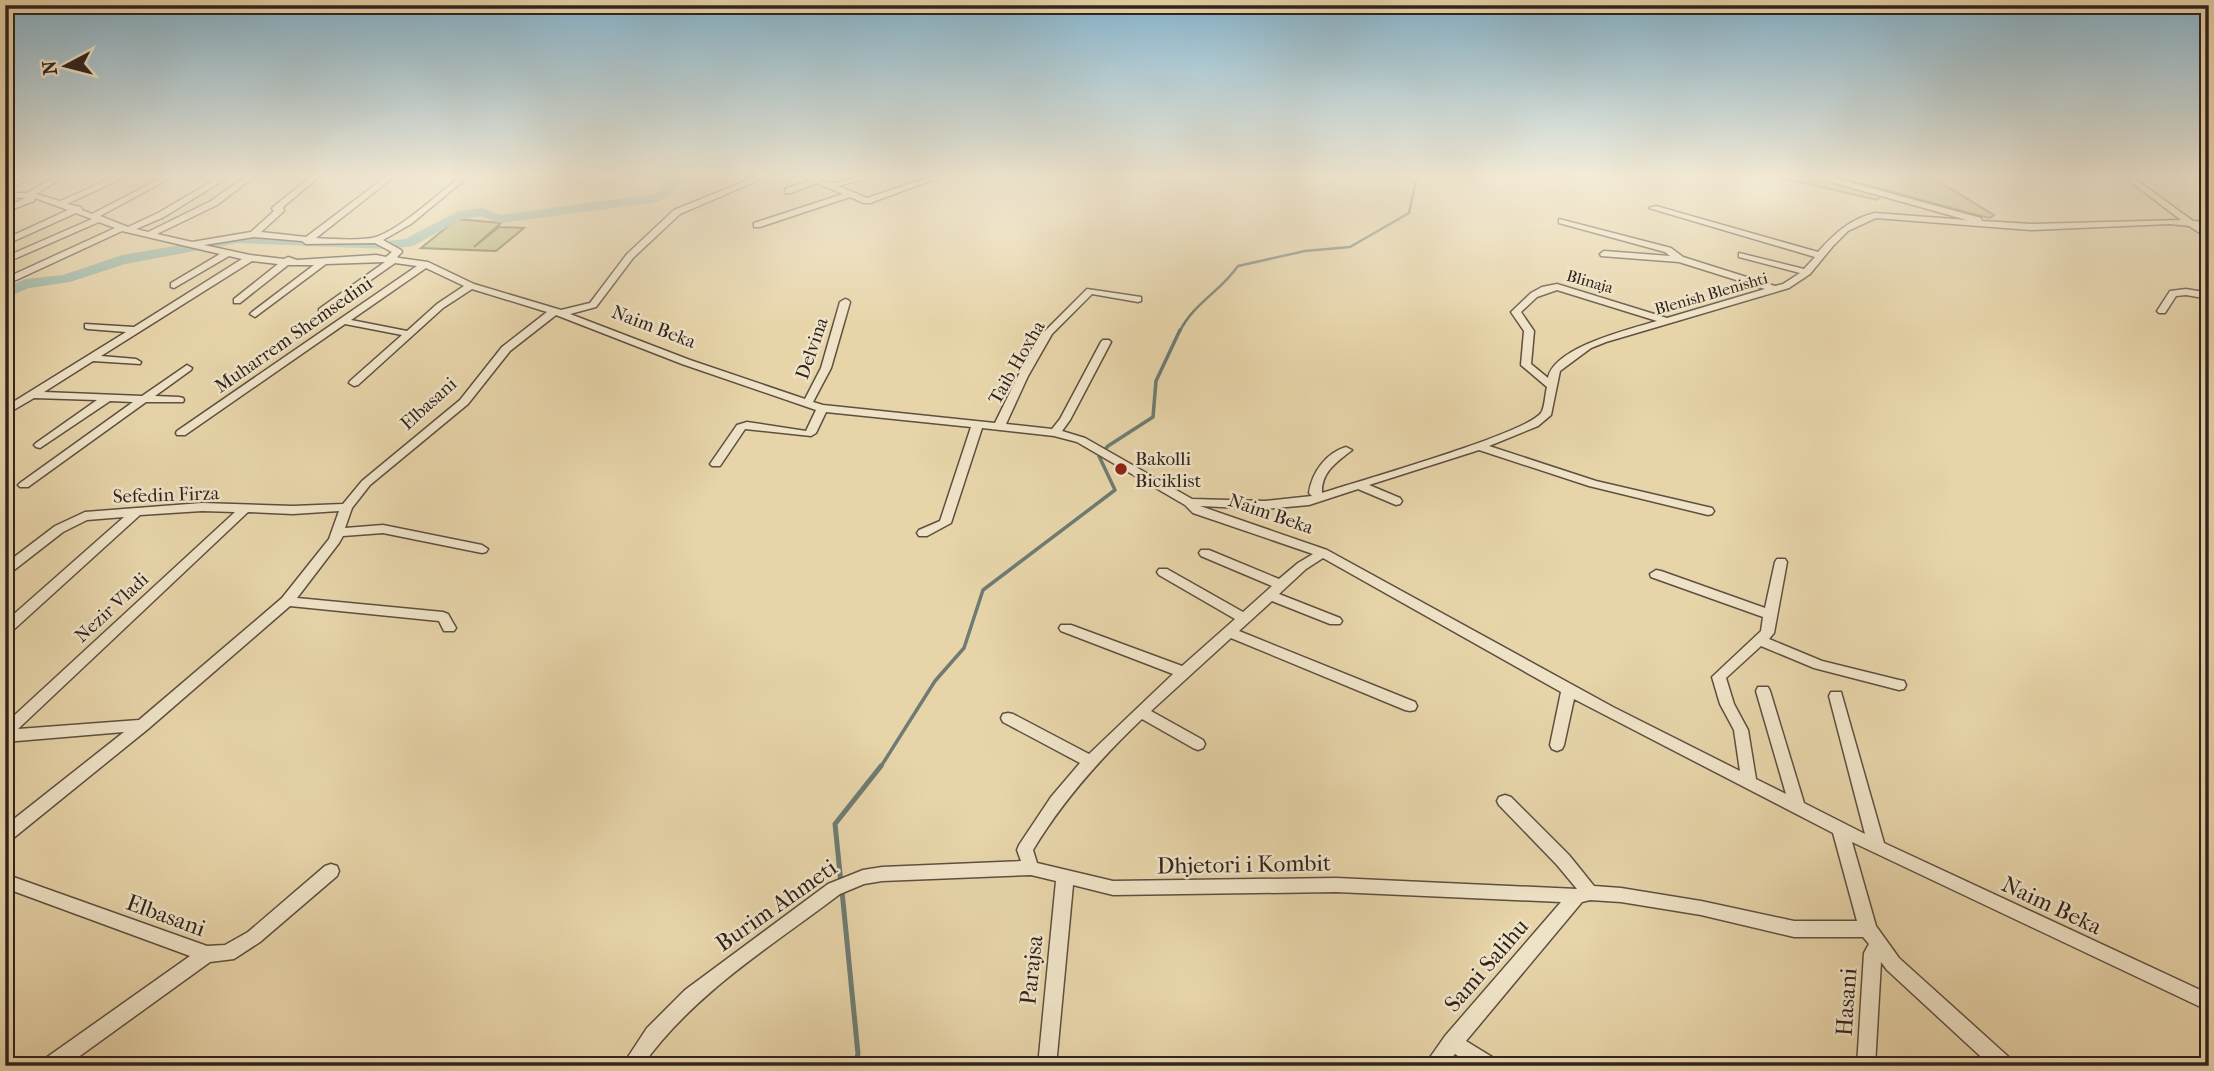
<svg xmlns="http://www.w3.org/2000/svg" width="2214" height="1071" viewBox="0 0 2214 1071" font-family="'IM FELL French Canon',serif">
<rect width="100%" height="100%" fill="#e7d4a9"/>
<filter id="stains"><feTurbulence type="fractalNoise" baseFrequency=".00286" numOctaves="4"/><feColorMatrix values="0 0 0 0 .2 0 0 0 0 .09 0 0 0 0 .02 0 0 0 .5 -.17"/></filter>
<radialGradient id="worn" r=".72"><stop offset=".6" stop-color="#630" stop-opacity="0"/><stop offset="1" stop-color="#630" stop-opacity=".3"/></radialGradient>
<path fill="#bdbb83" stroke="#766f50" stroke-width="2" d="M1773 176H1816L1882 194 1877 200Z
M1833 176 1931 177 1994 215 1990 218 1973 214Z
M457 219 501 223 474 247 499 227 524 228 496 251 421 248Z"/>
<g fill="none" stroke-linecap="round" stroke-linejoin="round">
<path stroke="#6e7c73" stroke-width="2.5" d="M1180 331C1193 304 1221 291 1238 266L1305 251 1350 247 1409 213 1417 176"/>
<path stroke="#6e7c73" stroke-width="3.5" d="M880 768 935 681 964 648 983 590 1115 490 1099 456 1108 446 1153 417 1156 381 1180 330"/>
<path stroke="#6e7c73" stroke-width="5" d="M841 883 835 824 881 766
M842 891 858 1054 854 1066"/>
<path fill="#97b8ab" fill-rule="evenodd" d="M678 176H693L658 202 500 223 481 216 462 219 413 246 387 249 238 243 125 264 70 282 29 288 5 298V287L26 279 63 275 122 255 238 235 387 241 405 239 458 211 483 208 501 215 654 194Z"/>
<defs>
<path id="minor" d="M27 176H36L5 191V186Z
M56 176H65L36 194 60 201 117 176H127L67 204 81 207 82 210 92 214 165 176H174L100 216 128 227 158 213 221 176H230L164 217 136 229 148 232 211 201 246 176H255L217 205 157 234 192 242 251 232 274 211 272 209 273 207 312 176H320L283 207 284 211 261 232 306 237 387 176H395L316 238C330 239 363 241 376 237 402 228 439 193 461 176H469L411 224 383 240 401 250 402 252 397 257 399 258 428 262 474 284 561 310 590 303 627 254 674 210 758 176H768L680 214 633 258 596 307 570 314 690 360 805 399 821 368 840 302 845 299 848 300 850 302 831 368 813 402 823 405 995 423 1018 376 1043 333 1087 289 1141 297V301L1138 302 1092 294 1052 334 1028 376 1006 424 1052 429 1060 419 1101 342 1103 340H1109L1111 342 1070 420 1062 431 1085 438 1192 499 1265 501 1312 496 1309 493C1312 472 1326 453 1346 447L1352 450C1337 462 1321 472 1322 493 1356 482 1525 434 1541 413 1545 407 1545 394 1547 387L1521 365 1524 331 1511 312 1531 293 1542 287 1557 284 1667 318 1765 289 1679 262 1601 256 1600 254 1604 251 1670 256 1665 252 1559 223V219L1671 248 1683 257 1775 286 1783 284 1800 273 1739 257V253L1804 269 1815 257 1649 208 1656 206 1818 252C1835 233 1850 219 1875 213L1967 220 1817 178 1816 176H1827L1981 218 1982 221 2031 224 2181 220 2123 176H2131L2193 221 2209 222V227H2201L2209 233V239L2189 226 2170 224 2031 230 1876 218 1848 231 1833 246 1810 274 1789 288 1606 342 1591 348 1560 371 1551 415 1538 426 1489 446 1596 481 1712 508 1714 511 1712 514 1708 515 1589 486 1479 450 1369 485 1400 498 1402 501 1400 504 1396 505 1358 489 1309 505 1265 509 1200 506 1327 550 1613 707 1740 771 1734 730 1720 704 1712 677 1761 631 1763 617 1651 577 1650 574 1656 570 1661 571 1765 608 1775 562 1777 559H1785L1787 562 1774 633 1769 639 1822 661 1899 680 1904 681 1906 685 1904 689 1899 690 1814 668 1761 646 1726 678 1734 704 1748 730 1756 779 1786 794 1756 691 1758 687H1768L1770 691 1804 803 1865 834 1829 696 1831 692H1841L1884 843 2209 994V1011L1852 842 1876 926 1899 958 2012 1060 2014 1066H1991L1887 970 1881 962 1875 1066H1857L1864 953 1869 944 1863 937H1794L1701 915 1621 902 1590 900 1582 902 1466 1041 1497 1060 1499 1066H1473L1455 1054 1445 1066H1424L1445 1036 1561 902 1336 892 1113 895 1073 885 1056 1066H1038L1056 881 1031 875 882 881 864 884 840 894C770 947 693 994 642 1066H622L647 1028 685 990 828 884 863 870 882 867 1021 861 1017 850 1019 845 1051 797 1080 763 1003 722 1001 718 1003 714 1008 713 1013 714 1089 754 1173 674 1061 631 1059 628 1061 625H1071L1182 666 1235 619 1159 575 1157 572 1159 569H1167L1243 612 1272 586 1201 556 1199 553 1201 550H1209L1279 579 1298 563 1313 554 1193 513 1185 505 1077 442 1054 436 982 428 951 523 927 536H919L917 533 919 530 940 521 971 427 826 412 816 433 811 436 745 429 720 466H712L710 464 737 425 747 422 806 431 816 410 682 364 556 315 510 351 468 404 370 485 352 508 345 528 383 525 482 545 488 549 486 552 482 553 383 533 343 536 339 543 297 598 443 612 448 614 456 628 454 631H444L439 621 290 606 148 729 11 840 5 841V826L124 732 5 742V724L235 512 202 511 140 515 10 633 5 635V622L124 517 87 520 63 532 9 574 5 575V564L55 526 85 512 202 503 293 506 343 504 362 481 460 400 502 347 547 312 472 289 443 308 358 385 354 386 349 383 350 381 402 335 345 324 185 435H177L176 433 177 431 417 266 395 263 322 314 319 313V309L385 262 326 264 255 317 250 314 252 312 314 265H288L240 303H234V299L278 264 252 261 101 356 136 359 141 362 140 364 93 361 44 392 142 396 187 365 192 368 191 370 155 396 179 397 183 398 184 400 183 402H146L28 487H20L18 485 20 483 133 402 110 401 40 448 36 447 34 445 36 443 97 400 34 398 5 415V407L126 332 88 329 85 328V324L134 327 242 259 229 256 174 288 171 287V283L220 254 122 231 14 281H8V277L115 228 99 222 5 263V257L92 219 76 213 5 245V239L68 210 35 198 34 201 5 212V207L26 198 5 197V193H27ZM254 237 302 241 306 244 375 243 392 252 386 257 376 255 297 260 288 257 284 259 250 255 204 245ZM426 268 464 286 437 304 407 331 351 320ZM1557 290 1657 321C1630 329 1554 347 1548 378L1531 364 1534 331 1521 312 1537 297ZM339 511 329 539 282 598 139 720 18 729 248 512 293 514ZM1323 558 1561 692 1550 745 1552 749 1557 751 1562 749 1564 745 1574 699 1833 833 1857 921H1794L1701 901 1621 888 1594 886 1569 855 1511 797 1505 795 1499 797 1497 801 1499 805 1557 865 1577 889 1336 878 1113 881 1037 863 1033 850C1063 800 1100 759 1142 719L1193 748 1198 750 1203 748 1205 744 1203 740 1151 711 1231 638 1405 710 1410 711 1415 710 1417 706 1415 702 1239 631 1272 601 1330 624H1340L1342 621 1340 618 1279 594 1306 569Z
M803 176C815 175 823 183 832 183 845 182 856 176 869 176L868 178 838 186 867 198 933 176H943L870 203H864L850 197 760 227H754V223L843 194 817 183 791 193H785V189L810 180Z
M2186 289 2209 293V299L2186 295 2176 296 2165 313H2159L2157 311 2170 291Z
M331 864 337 866 339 871 337 876 260 942 234 959 210 962 66 1066H41L43 1060 190 956 5 888V874L207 946 225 945 248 932 325 866Z"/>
</defs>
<use href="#minor" stroke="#5e4f41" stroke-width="3"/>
<use href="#minor" fill="#efe3c7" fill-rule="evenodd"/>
</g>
<linearGradient id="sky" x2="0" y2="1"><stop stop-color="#87b6d0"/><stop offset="0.54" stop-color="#f4ecd8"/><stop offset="1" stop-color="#f4ecd8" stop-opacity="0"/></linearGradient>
<rect width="2214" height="326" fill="url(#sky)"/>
<circle fill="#8f2418" stroke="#efe3c7" stroke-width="2.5" cx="1121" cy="469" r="7"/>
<g text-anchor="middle" stroke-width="5" stroke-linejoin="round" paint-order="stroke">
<g font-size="16" fill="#30231e" stroke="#efe3c7">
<text transform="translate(1590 281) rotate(16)" y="6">Blinaja</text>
<text transform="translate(1711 293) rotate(-16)" y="6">Blenish Blenishti</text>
</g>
<g font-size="19" fill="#30231e" stroke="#efe3c7">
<text transform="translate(654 326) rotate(21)" y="7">Naim Beka</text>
<text transform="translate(293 334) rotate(-35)" y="7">Muharrem Shemsedini</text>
<text transform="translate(811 348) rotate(-71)" y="7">Delvina</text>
<text transform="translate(1016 362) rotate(-60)" y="7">Taib Hoxha</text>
<text transform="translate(428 403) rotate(-42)" y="7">Elbasani</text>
<text transform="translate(166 494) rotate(-2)" y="7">Sefedin Firza</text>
<text transform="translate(1271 513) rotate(19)" y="7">Naim Beka</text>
<text transform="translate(111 607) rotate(-43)" y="7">Nezir Vladi</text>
</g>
<g font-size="19" fill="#30231e" stroke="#efe3c7" text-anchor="start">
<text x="1135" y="465">Bakolli<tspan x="1135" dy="22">Biciklist</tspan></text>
</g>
<g font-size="23" fill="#30231e" stroke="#efe3c7">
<text transform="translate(1244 864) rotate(-1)" y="8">Dhjetori i Kombit</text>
<text transform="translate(776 905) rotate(-35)" y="8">Burim Ahmeti</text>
<text transform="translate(2052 905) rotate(25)" y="8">Naim Beka</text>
<text transform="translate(166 915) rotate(20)" y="8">Elbasani</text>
<text transform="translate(1486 965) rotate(-49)" y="8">Sami Salihu</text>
<text transform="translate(1031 970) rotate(-84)" y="8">Parajsa</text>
<text transform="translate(1846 1002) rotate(-86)" y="8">Hasani</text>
</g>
</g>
<rect width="2214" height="1071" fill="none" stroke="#e7d4a9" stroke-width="28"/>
<rect x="7" y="7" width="2200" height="1057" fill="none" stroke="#30231e" stroke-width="3.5"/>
<rect x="14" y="14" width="2186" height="1043" fill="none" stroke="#30231e" stroke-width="2"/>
<g transform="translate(66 66) rotate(263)" stroke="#efe3c7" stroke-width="5" paint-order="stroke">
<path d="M0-5L12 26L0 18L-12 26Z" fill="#30231e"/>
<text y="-10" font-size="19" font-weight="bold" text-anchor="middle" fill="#30231e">N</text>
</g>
<rect width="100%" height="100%" filter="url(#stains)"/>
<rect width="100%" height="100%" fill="url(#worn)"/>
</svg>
